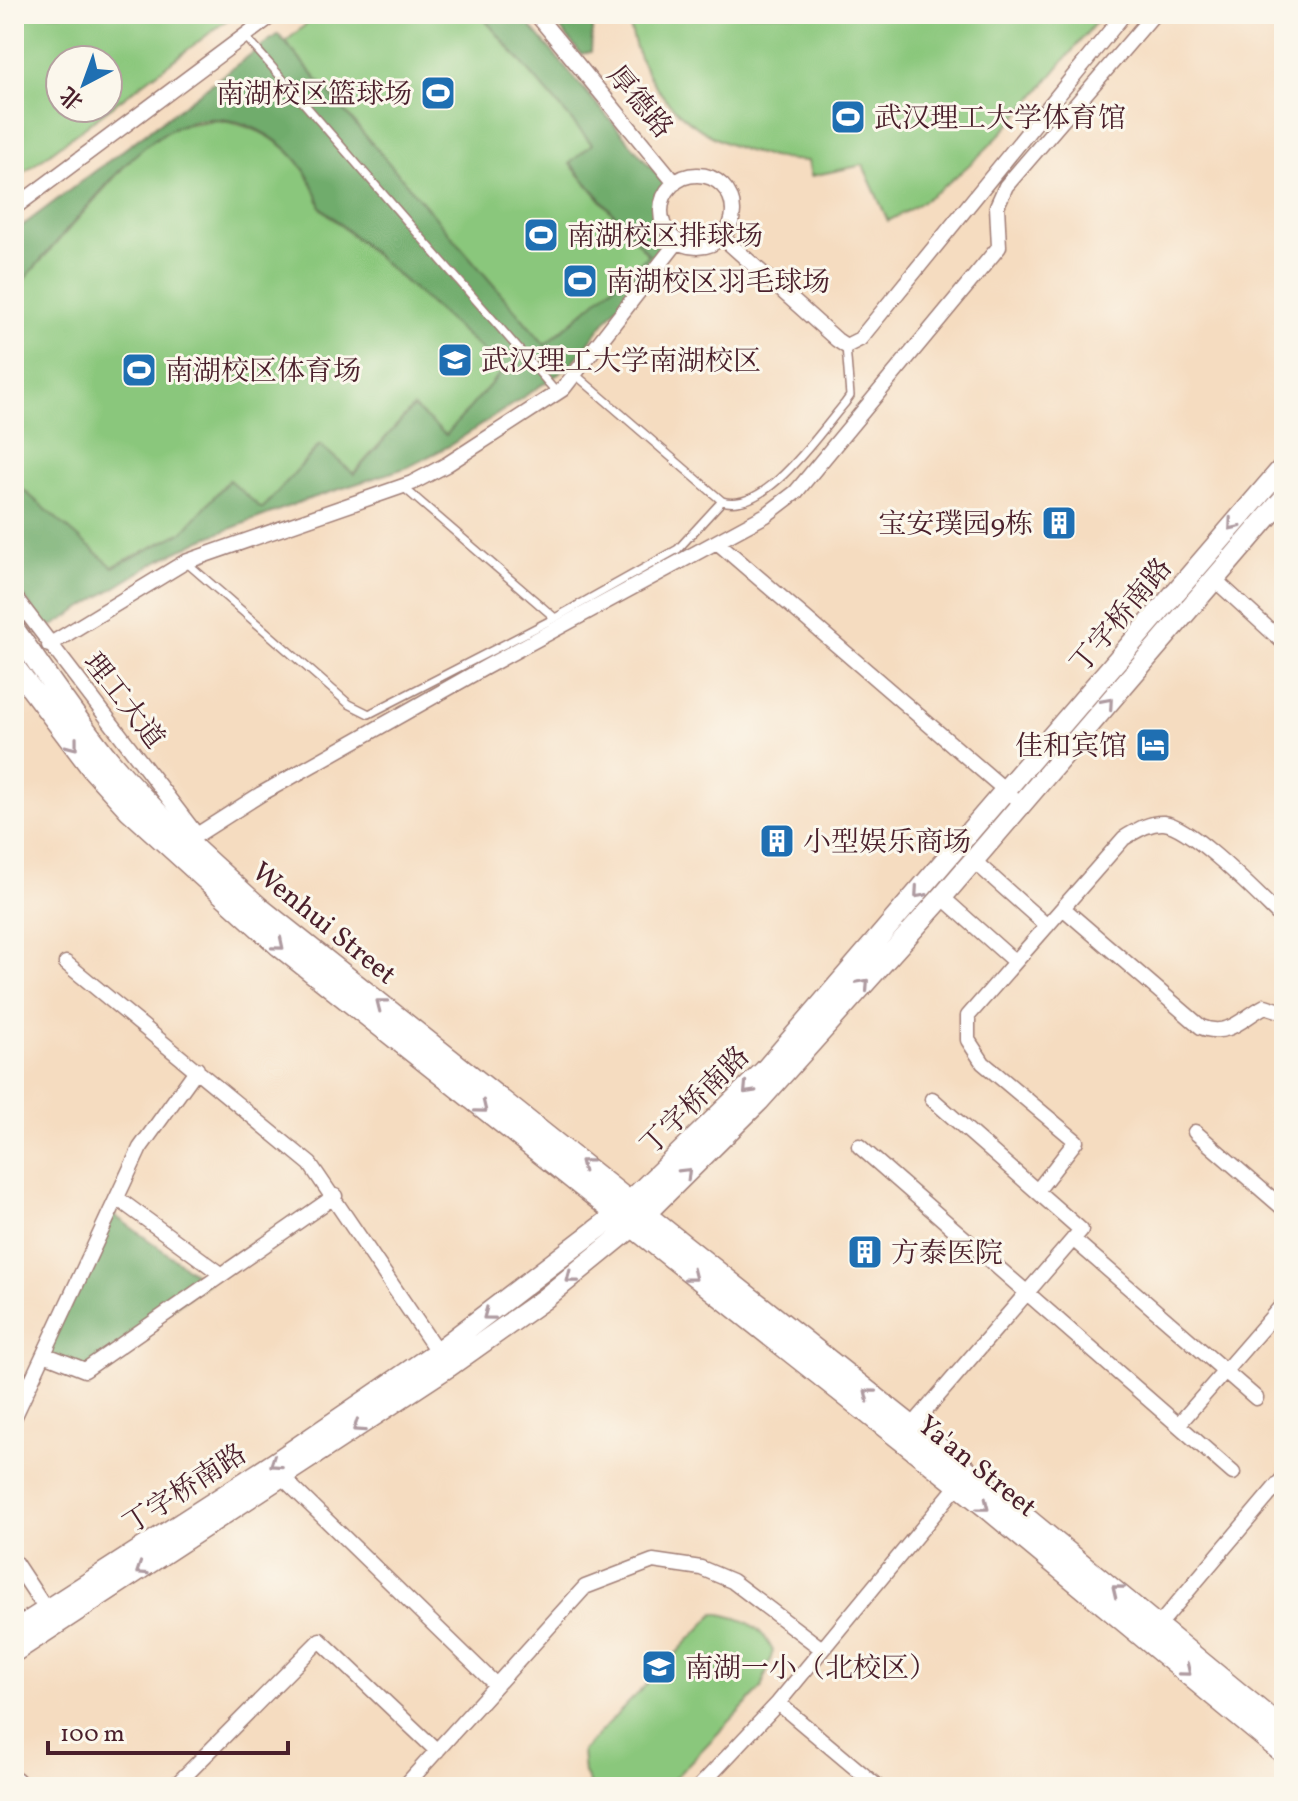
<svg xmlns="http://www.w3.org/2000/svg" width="1298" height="1801" viewBox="0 0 1298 1801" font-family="Vollkorn,'Noto Serif SC',serif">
<rect width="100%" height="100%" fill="#fbf7ec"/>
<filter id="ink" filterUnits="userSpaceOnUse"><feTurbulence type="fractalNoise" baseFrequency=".0125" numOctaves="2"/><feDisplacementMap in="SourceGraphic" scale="16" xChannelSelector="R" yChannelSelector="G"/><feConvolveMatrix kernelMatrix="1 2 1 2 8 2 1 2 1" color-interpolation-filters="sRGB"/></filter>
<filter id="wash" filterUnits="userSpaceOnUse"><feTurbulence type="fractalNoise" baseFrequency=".006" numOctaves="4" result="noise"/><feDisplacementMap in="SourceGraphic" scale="32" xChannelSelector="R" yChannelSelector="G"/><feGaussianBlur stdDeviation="1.8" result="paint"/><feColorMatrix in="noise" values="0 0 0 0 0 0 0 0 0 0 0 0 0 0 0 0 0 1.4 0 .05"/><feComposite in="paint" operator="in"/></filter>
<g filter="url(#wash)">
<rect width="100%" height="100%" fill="#f5dcc0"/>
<path fill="#8ac77c" stroke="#6a7354" stroke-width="2" fill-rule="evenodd" d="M14 14H235L14 180ZM60 60H108V108H60Z
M318 14H480L592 144 570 164 649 256 545 345 285 42Z
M628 14H1103C1038 89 979 177 888 221L863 165 811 176 808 161C718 157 642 109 628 14Z
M215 120C268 126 307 155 321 208L504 369 446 436 413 407 353 474 319 445 262 510 228 481 183 532 112 567 14 482V291L144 144 177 126Z
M715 1613C743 1618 760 1624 773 1651L761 1689 666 1787H591L584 1773 582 1751Z"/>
<path fill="#6fac6c" stroke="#5c664c" stroke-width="2" d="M480 14H520L665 184 654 214 666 245 569 367 449 446 408 467 300 502 201 540 156 562 53 626 43 624 14 582V482L113 567 183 532 229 480 262 509 320 445 354 474 413 407 446 435 504 369 321 207C311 172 291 146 258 130 181 92 131 157 86 208 62 236 38 263 14 291V232L278 34 545 345 649 255 570 163 592 144Z
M549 14H593L591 52 581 54Z
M111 1213 208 1283 85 1370 44 1355Z"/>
</g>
<g filter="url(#ink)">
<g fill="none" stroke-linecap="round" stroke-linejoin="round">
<defs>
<path id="lane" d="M245 36 558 394
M576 375 722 501C765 515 820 432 845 403L850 396 846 346
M402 486 555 618
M187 563 349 704 369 714 555 618 678 549 722 501"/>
<path id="street" d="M536 14 675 183
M661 211a36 36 0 1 1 72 0a36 36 0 1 1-72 0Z
M14 208 274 14
M722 237 837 340 846 346 860 339 1124 14
M717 542 1012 796
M1214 579 1284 643
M14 596 196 834
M49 645 185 562 412 483 446 465 563 389 678 241
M186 842 261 794 484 668 766 515 796 492 999 247 997 206 1006 186 1154 14
M974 861 1047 926
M942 897 1015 962
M1063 908 1201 1027C1229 1038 1242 1018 1265 1006L1284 1012
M66 963 310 1164 441 1357
M1195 1132 1284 1209
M859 1146 1233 1473
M1037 1191 1076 1141 983 1063 968 1040V1016L1124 838C1136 831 1149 822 1164 823 1192 826 1261 898 1284 920
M117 1198 221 1274
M1073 1239 1256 1398
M44 1354 85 1370 335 1196
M14 1418 140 1148 197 1069
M1178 1425 1284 1303
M906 1433 1081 1230 932 1099
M283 1478 496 1685
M14 1561 51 1617
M1153 1632 1284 1477
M778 1703 878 1787
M174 1787 320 1640 437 1751
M404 1787 585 1587 653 1561 701 1568 732 1581 822 1649
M699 1787 778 1703 958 1485"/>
<path id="secondary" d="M14 629C46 674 76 720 111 762 156 815 208 861 259 907L996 1493 1284 1730
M14 666 92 769 129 810 279 946 988 1509 1284 1754
M14 1631 273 1464 437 1352 616 1215 764 1071 1284 466
M14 1652 448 1367 544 1299 631 1228 759 1101 942 897 1284 498
M14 1781 20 1787"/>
</defs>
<use href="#lane" stroke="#a07e76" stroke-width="10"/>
<use href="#street" stroke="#a07e76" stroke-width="17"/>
<use href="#secondary" stroke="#a07e76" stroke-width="23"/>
<use href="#lane" stroke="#fff" stroke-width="7"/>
<use href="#street" stroke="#fff" stroke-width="14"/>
<use href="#secondary" stroke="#fff" stroke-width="20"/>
</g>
<defs><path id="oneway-chevron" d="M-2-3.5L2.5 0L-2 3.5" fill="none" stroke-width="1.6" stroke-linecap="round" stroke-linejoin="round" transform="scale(2)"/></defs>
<g stroke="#ae9aa0">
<use href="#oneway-chevron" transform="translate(1233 525) rotate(130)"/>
<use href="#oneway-chevron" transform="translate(1108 703) rotate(-49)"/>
<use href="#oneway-chevron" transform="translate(73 745) rotate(52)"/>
<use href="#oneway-chevron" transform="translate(919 893) rotate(131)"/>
<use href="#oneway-chevron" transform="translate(279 945) rotate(40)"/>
<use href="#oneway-chevron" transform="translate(864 984) rotate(-48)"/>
<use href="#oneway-chevron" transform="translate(381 1004) rotate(-142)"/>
<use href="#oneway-chevron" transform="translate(748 1089) rotate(133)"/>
<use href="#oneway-chevron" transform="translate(482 1108) rotate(39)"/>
<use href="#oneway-chevron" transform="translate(585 1164) rotate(-142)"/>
<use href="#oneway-chevron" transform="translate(686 1173) rotate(-45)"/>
<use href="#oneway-chevron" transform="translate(692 1276) rotate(38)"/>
<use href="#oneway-chevron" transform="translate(571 1278) rotate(142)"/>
<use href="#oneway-chevron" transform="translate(488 1315) rotate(143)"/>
<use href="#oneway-chevron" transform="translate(869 1394) rotate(-141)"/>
<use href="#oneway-chevron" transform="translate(358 1427) rotate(146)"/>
<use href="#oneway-chevron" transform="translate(275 1463) rotate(146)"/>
<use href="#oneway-chevron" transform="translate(984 1506) rotate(38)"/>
<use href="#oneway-chevron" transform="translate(141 1570) rotate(147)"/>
<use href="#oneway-chevron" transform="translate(1117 1590) rotate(-141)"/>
<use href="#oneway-chevron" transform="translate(1186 1671) rotate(40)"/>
</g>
</g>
<defs>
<symbol id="stadium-square" viewBox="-11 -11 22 22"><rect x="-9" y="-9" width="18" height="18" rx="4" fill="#1f6fb2" stroke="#fbf7ec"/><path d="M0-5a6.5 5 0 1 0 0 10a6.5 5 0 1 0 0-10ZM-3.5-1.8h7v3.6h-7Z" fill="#fff"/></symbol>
<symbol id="university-square" viewBox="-11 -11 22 22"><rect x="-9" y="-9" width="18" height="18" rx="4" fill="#1f6fb2" stroke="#fbf7ec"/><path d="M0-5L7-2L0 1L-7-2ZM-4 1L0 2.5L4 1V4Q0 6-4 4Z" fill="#fff"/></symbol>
<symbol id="building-square" viewBox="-11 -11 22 22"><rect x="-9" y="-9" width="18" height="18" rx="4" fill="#1f6fb2" stroke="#fbf7ec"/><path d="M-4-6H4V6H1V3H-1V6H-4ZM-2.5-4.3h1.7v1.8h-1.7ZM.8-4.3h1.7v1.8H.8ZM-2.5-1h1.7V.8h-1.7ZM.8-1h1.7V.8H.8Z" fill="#fff"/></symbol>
<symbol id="hotel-square" viewBox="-11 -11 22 22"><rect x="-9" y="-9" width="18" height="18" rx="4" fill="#1f6fb2" stroke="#fbf7ec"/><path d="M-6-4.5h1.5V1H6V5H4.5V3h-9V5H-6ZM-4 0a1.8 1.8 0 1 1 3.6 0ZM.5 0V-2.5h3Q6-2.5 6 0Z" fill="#fff"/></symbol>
<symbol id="school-square" viewBox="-11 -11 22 22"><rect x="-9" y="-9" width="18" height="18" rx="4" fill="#1f6fb2" stroke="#fbf7ec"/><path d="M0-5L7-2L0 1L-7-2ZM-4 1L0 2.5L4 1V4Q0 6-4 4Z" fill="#fff"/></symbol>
</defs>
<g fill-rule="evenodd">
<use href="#stadium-square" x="418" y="73" width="40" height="40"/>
<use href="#stadium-square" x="828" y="97" width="40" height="40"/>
<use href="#stadium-square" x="521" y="215" width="40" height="40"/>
<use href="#stadium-square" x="560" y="261" width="40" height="40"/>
<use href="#university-square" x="435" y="340" width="40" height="40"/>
<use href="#stadium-square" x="119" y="350" width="40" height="40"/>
<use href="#building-square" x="1039" y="503" width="40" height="40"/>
<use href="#hotel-square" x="1133" y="725" width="40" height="40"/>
<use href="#building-square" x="757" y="821" width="40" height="40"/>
<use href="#building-square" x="845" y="1232" width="40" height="40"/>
<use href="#school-square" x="639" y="1647" width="40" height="40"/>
</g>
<g text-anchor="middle" stroke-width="6" stroke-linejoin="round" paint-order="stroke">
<g font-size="28" fill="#4a1f2b" stroke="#fbf7ec" text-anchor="start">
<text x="412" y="103" text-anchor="end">南湖校区篮球场</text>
<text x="874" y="127">武汉理工大学体育馆</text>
<text x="567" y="245">南湖校区排球场</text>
<text x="606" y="291">南湖校区羽毛球场</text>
<text x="481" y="370">武汉理工大学南湖校区</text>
<text x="165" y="380">南湖校区体育场</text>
<text x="1033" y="533" text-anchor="end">宝安璞园9栋</text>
<text x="1127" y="755" text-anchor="end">佳和宾馆</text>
<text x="803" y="851">小型娱乐商场</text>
<text x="891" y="1262">方泰医院</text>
<text x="685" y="1677">南湖一小（北校区）</text>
</g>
<g font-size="28" fill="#4a1f2b" stroke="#fbf7ec">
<text transform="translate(641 101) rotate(50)" y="10">厚德路</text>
<text transform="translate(1120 615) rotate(-50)" y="10">丁字桥南路</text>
<text transform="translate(125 700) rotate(52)" y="10">理工大道</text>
<text transform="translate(325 922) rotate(39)" y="10">Wenhui Street</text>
<text transform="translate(694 1100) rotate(-45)" y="10">丁字桥南路</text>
<text transform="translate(978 1465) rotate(39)" y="10">Ya'an Street</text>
<text transform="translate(184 1488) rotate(-33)" y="10">丁字桥南路</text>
</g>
</g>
<rect width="1298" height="1801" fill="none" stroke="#fbf7ec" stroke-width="48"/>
<g transform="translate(84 84) rotate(221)"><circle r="38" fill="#fbf7ec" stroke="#b4a19f" stroke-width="2"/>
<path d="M0-6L14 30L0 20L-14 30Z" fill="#1f6fb2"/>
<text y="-12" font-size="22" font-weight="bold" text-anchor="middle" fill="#4a1f2b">北</text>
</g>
<path d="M48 1741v12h240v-12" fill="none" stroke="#4a1f2b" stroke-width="4"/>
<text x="60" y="1741" font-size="24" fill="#4a1f2b" stroke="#fbf7ec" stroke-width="6" paint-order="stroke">100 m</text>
</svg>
